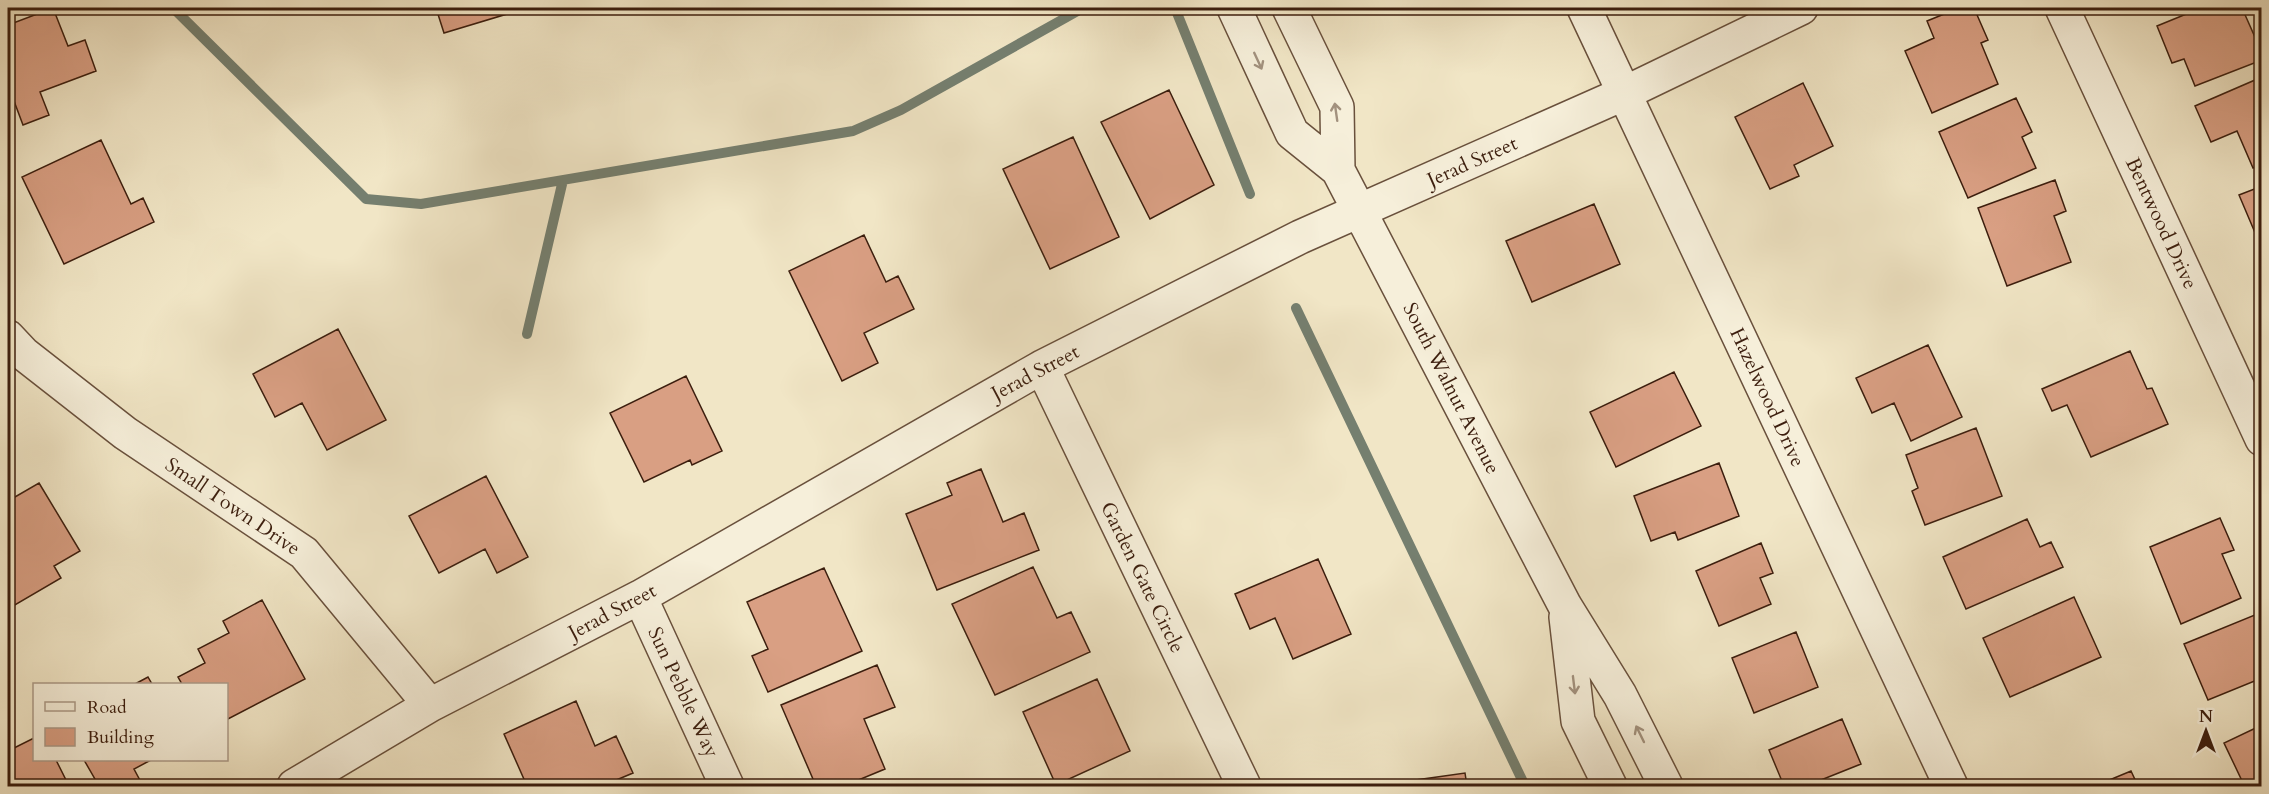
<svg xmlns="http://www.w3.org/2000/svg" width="2269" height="794" viewBox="0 0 2269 794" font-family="Cardo,serif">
<rect width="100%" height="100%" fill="#f1e6c6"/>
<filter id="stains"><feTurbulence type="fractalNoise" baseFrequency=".00333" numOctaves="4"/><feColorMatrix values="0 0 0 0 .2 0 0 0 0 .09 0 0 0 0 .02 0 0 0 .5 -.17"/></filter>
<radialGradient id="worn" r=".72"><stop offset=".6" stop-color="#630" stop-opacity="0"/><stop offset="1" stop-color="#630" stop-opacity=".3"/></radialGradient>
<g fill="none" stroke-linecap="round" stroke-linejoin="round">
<path stroke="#757f6f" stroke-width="10" d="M173 8 366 199 421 204 853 131 901 110 1083 8
M1175 8 1250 194
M1296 308 1525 786
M527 334 563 180"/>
</g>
<path fill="#d99f83" stroke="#3c1e0e" stroke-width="1.5" d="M53 8 68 46 85 40 96 71 40 92 49 115 23 125 8 85V25Z
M436 8H527L444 33Z
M1959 8H1974L1988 40 1981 43 1998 84 1932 113 1905 51 1934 38 1927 21Z
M2201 8H2242L2262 53V60L2195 86 2184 59 2172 63 2157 26Z
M2262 77V164L2253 168 2237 131 2211 142 2195 106Z
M1803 83 1833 146 1794 165 1799 176 1770 189 1735 117Z
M1169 90 1214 185 1150 219 1101 122Z
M2016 98 2032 132 2022 137 2036 168 1968 198 1939 132Z
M1073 137 1119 237 1050 269 1003 169Z
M101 140 131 204 143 198 154 222 64 264 22 177Z
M2055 180 2066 211 2054 216 2071 262 2007 286 1978 208Z
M2262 186V232L2256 235 2239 195Z
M1594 204 1620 264 1532 302 1506 241Z
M864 235 886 282 898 276 914 309 864 333 878 363 842 381 789 271Z
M338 329 386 420 327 450 302 403 275 417 253 374Z
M1928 345 1962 417 1911 441 1894 403 1872 413 1856 378Z
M2130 351 2147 389 2152 388 2168 424 2091 457 2067 405 2052 411 2042 389Z
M1674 372 1701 426 1616 467 1590 412Z
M686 376 722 451 692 465 690 460 644 482 610 413Z
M1976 428 2002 496 1925 525 1912 491 1918 488 1906 455Z
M1719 463 1739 516 1678 540 1675 532 1651 541 1634 496Z
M981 469 1003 522 1024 513 1039 550 937 590 906 514 952 495 947 483Z
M486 476 528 557 497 573 485 549 439 573 409 516Z
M39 483 80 551 54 566 61 578 8 609V521L11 519 8 513V501Z
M2220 518 2234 550 2222 554 2241 598 2181 624 2150 547Z
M2027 519 2040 547 2051 542 2063 567 1966 609 1943 557Z
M1761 543 1773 573 1760 578 1771 604 1719 626 1696 571Z
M1318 559 1351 634 1293 659 1275 618 1250 629 1235 594Z
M1033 567 1057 618 1071 612 1090 652 995 695 952 604Z
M824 568 862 651 768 692 752 656 768 649 747 602Z
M2074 597 2101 657 2010 697 1983 638Z
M262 600 305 679 226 720V684H182L178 677 205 663 198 649 229 633 223 621Z
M2262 612V678L2208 700 2184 644Z
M1796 632 1818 687 1754 713 1732 658Z
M877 665 895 707 864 719 885 769 844 786H816L781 705Z
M148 677 152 684H135Z
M1097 679 1130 751 1056 785 1023 712Z
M576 701 595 746 616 736 633 773 602 786H527L504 734Z
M1842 719 1861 764 1806 786H1784L1769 750Z
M2262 725V777L2244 785 2224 743Z
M34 738V760H56L69 786H8V751Z
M84 760H151L134 769 142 784 137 786H99Z
M2131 771 2138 786H2095Z
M1465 773 1467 786H1410L1409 781Z
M1135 781 1138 786H1122Z"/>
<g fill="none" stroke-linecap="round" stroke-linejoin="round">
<defs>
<path id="minor" d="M1234 8 1292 133 1338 170 1565 606 1620 695 1666 786
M1289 8 1337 107 1338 170
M1584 8 1951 786
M2062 8 2262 439
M8 337 24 354 125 433 304 553 430 705
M1042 367 1244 786
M640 597 727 786
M1566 617 1578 721 1610 786
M294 786 430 705 640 597 1042 367 1300 237 1625 93 1801 8"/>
</defs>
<use href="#minor" stroke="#69503c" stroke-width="36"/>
<use href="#minor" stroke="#f6efda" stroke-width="33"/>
</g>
<defs><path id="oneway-shaft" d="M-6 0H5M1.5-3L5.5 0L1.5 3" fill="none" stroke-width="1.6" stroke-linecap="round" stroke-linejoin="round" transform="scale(1.5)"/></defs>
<g stroke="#a2917e">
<use href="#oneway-shaft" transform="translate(1258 61) rotate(65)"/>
<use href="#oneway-shaft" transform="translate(1336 112) rotate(-98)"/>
<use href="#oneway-shaft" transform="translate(1574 685) rotate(83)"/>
<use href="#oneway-shaft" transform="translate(1640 734) rotate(-116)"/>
</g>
<g text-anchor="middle" stroke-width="5" stroke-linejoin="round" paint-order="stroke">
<g font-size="20" fill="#3c1e0e" stroke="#f6efda">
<text transform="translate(1472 161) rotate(-24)" y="7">Jerad Street</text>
<text transform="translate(2162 223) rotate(65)" y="7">Bentwood Drive</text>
<text transform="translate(1035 372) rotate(-28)" y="7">Jerad Street</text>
<text transform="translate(1452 388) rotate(63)" y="7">South Walnut Avenue</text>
<text transform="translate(1768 397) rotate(65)" y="7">Hazelwood Drive</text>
<text transform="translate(233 506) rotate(34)" y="7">Small Town Drive</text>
<text transform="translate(1143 577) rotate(64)" y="7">Garden Gate Circle</text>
<text transform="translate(612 611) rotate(-28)" y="7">Jerad Street</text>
<text transform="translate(684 692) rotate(65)" y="7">Sun Pebble Way</text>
</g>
</g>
<rect width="2269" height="794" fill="none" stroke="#f1e6c6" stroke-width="30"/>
<rect x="9" y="9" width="2251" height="776" fill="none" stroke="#3c1e0e" stroke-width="3"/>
<rect x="15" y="15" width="2239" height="764" fill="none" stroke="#3c1e0e" stroke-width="1.5"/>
<rect x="33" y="683" width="195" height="78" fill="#f6efda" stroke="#ac9b88" stroke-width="1.5"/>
<rect x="45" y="702" width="30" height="9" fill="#f6efda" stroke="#ac9b88" stroke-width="1.5"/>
<text x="87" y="713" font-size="18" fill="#3c1e0e">Road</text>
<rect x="45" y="728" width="30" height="18" fill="#d99f83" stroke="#ac9b88" stroke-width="1.5"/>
<text x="87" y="743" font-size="18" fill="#3c1e0e">Building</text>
<g transform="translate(2206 731)" stroke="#f6efda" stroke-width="4.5" paint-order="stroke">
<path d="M0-4.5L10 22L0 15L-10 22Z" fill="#3c1e0e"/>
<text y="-9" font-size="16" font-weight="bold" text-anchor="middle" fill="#3c1e0e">N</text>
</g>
<rect width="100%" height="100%" filter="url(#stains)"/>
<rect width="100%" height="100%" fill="url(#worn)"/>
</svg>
